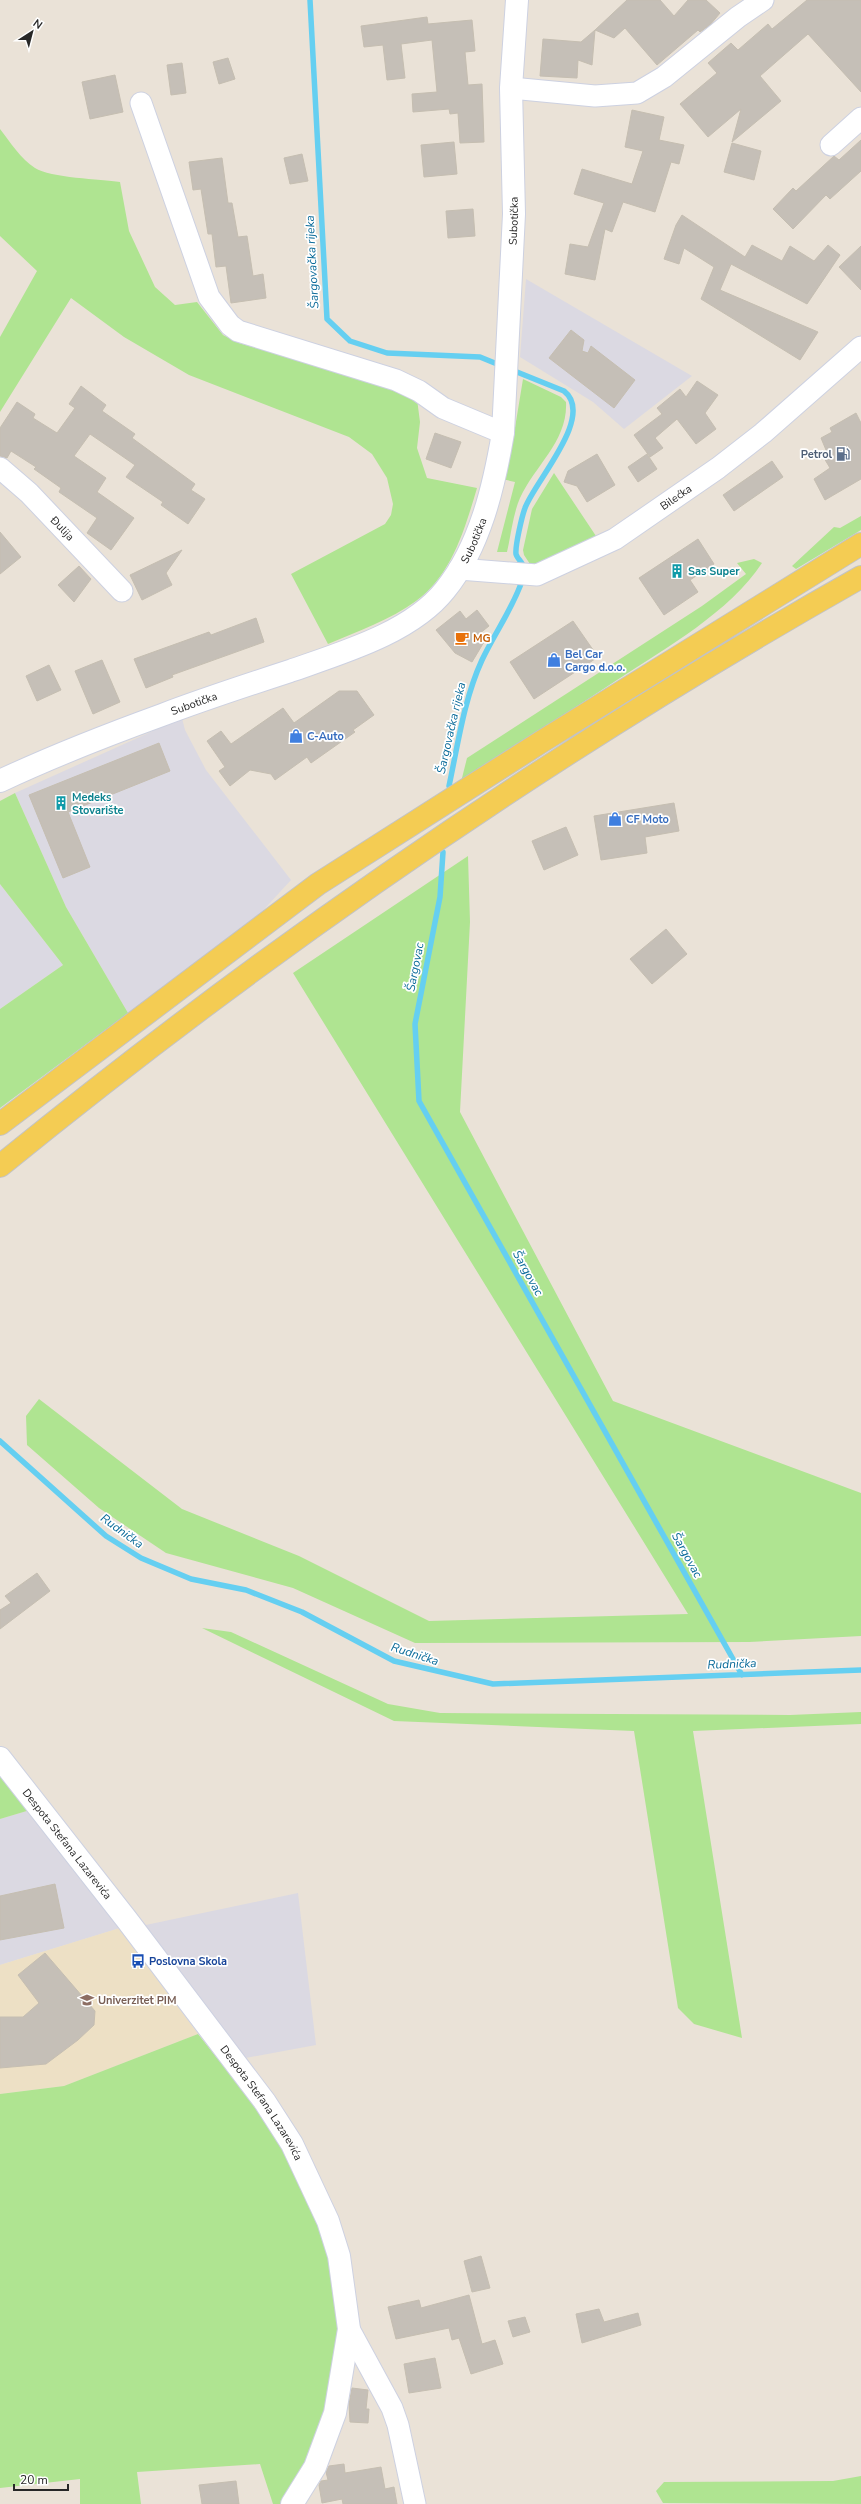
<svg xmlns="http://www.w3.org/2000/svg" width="861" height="2504" viewBox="0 0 861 2504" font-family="'Nunito Sans',sans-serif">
<rect width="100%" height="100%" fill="#eae2d7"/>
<path fill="#dbd9e2" d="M526 279 692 376 624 429 593 402 520 357Z
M182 718 185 730 206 770 291 880 236 940 128 1013 66 907 15 793Z
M0 884 63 965 0 1009Z
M30 1810 120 1928 0 1965V1819Z
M298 1893 316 2045 240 2059 141 1926Z"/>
<path fill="#ede0c5" d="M120 1928 198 2034 64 2086 0 2094V1965Z"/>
<path fill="#afe491" d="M0 129C10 142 21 159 35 168 50 178 101 179 120 182L129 231 155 287 175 305 197 302 223 335 239 343 397 389 417 399 420 422 417 448 427 478 477 488C465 528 452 575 416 601 390 620 358 631 328 644L291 574 385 524 391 515 393 504 387 478 372 454 349 437 189 375 124 337 71 298 0 412V337L37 271 0 236Z
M523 379 561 397 566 402C568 441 535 465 520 498 513 514 511 535 507 552H497L515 482 502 479 513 440Z
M554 473 596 536 543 563 530 564 524 555 523 550 532 509Z
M861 516V530L796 569 792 566 834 527 840 528Z
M754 559 762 563C730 612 666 648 617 680 565 714 513 748 461 782L467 758 702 606 746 574 737 563Z
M15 793 66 907 128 1013 0 1108V1009L63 965 0 884V801Z
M468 856 470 922 460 1112 613 1401 861 1493V1636L749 1642 415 1643 293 1588 166 1553 99 1508 27 1445 26 1416 39 1399 182 1509 299 1556 429 1621 688 1614 293 973Z
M202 1628 231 1632 388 1704 440 1713 790 1715 861 1712V1724L693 1731 742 2038 694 2024 678 2008 634 1731 394 1721Z
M0 1770 30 1810 0 1819Z
M198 2034 244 2092 290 2157 316 2213 331 2270 339 2322 331 2396 309 2458 282 2504H273L260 2464 137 2472 141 2504H80V2479L0 2488V2094L64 2086Z
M861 2476V2504L663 2503 656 2491 664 2482 833 2481Z"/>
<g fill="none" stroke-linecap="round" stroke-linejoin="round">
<path stroke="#65cff1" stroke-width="5.5" d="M310 0 327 319 350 341 387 353 480 357 502 366
M512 370 564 391C596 416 534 482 525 508 522 516 515 546 516 554 517 559 524 563 524 569
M449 786C458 744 464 699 482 660 495 632 514 607 523 578
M443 852 440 897 415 1024 419 1101 742 1675
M0 1441 106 1536 141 1558 191 1579 246 1590 302 1612 394 1661 493 1684 861 1670"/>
</g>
<path fill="#c5bfb7" stroke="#c5beb1" d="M627 0H660L674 16 688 0H706L720 13 710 25 700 32 698 30 657 65 625 28 614 38 595 30Z
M807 0H861V92L808 34 760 76 781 101 732 142 741 109 708 137 680 104 717 73 708 63 731 43 738 50 768 24 772 29Z
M427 17 428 24 472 20 475 51 465 52 468 85 482 84 484 142 460 143 458 113 450 114 449 109 413 112 412 94 437 92 432 40 401 44 405 78 387 80 383 45 364 47 361 26Z
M595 30 592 65 578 60 577 78 540 76 543 39 581 42Z
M228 58 235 79 219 84 213 62Z
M182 63 186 93 171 95 167 65Z
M115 75 123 112 90 119 82 82Z
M632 110 664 117 659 140 684 145 679 164 671 162 655 212 623 202 612 232 605 229 595 280 565 274 570 244 588 247 604 203 574 194 582 169 632 184 643 151 625 147Z
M861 140V171L830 199 826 195 793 229 773 209 793 188 796 191 834 156 839 160Z
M454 142 457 174 424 177 421 145Z
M732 143 761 151 754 180 724 172Z
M302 154 308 181 290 184 284 158Z
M222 158 228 203H232L238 237 247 236 253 276 263 274 266 298 231 303 226 266 216 267 212 234H208L201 189 193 190 189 162Z
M473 209 475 236 448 238 446 211Z
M682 215 745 257 752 245 782 261 790 246 814 261 828 245 840 255 807 304 731 264 720 290 818 332 800 360 701 299 714 267 684 248 679 264 664 259 676 225Z
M861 246V290L839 267Z
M571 330 584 340 582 351 588 353 591 346 635 380 614 408 549 358Z
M697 381 718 395 705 413 716 429 696 444 677 419 655 438 663 448 650 457 634 435 662 414 657 408 680 389 686 397Z
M81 386 106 405 102 411 135 434 132 438 195 484 191 490 205 499 188 524 161 505 163 502 126 477 135 465 90 434 74 456 106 478 97 492 134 518 111 550 87 533 97 518 59 492 61 488 34 469 36 467 11 451 7 458 0 456V428L17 402 35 414 33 418 57 433 75 408 69 404Z
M856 413 861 423V479L825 500 814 479 830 468 824 458 826 450 821 438 832 432 830 428Z
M435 433 461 442 451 468 426 459Z
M597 454 615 485 587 502 577 486 564 482 568 471Z
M647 454 657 469 638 482 628 467Z
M772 461 783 477 734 511 723 495Z
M0 532 21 557 0 574Z
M698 539 714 564 690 580 698 592 664 615 639 578Z
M182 550 166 573 172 585 142 600 130 575Z
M79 566 91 579 74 602 58 585Z
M477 610 489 626 479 634 484 642 472 662 455 653 436 630 460 611 466 619Z
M256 618 264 642 172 675 173 677 146 688 134 659 209 632 211 635Z
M573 621 598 657 534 699 510 662Z
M102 660 120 702 93 714 75 671Z
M49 665 61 690 37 701 26 676Z
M339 691H357L374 715 353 730 355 732 311 763 307 757 275 780 271 774 250 770 230 786 219 771 225 767 207 741 221 731 231 744 283 708 294 723Z
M159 743 170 771 68 812 90 867 63 878 29 795Z
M674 803 679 831 645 837 647 853 601 860 594 816Z
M566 827 578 855 544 870 532 841Z
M666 929 687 954 652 984 630 959Z
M37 1573 50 1591 0 1629V1610L11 1603 5 1596Z
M55 1884 64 1928 0 1940V1896Z
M45 1953 95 2011 94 2025 78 2040 46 2064 0 2068V2017H23L39 2003 18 1975Z
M481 2256 490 2288 472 2292 464 2261Z
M469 2295 482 2344 495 2340 503 2364 471 2374 459 2338 452 2340 449 2328 396 2339 388 2307 419 2300 421 2308Z
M599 2309 604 2322 638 2313 641 2325 582 2343 576 2314Z
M525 2317 530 2332 513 2337 508 2321Z
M435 2358 441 2388 409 2393 404 2364Z
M352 2388 368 2390 366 2409H369L368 2423 350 2422 349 2404Z
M344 2464 345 2473 381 2467 385 2489 394 2487 397 2504H343L342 2499 322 2503 319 2485 321 2481 328 2480 326 2472 329 2466Z
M236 2481 239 2504H202L199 2485Z"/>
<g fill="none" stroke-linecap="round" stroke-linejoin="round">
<defs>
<g id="minor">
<path d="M511 88 595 96 637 93 664 77 738 17 763 0"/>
<path d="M141 103 209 297 230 325 238 331 396 380 419 391 443 408 503 433"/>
<path d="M831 145 861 118"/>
<path id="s1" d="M0 468 29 493 122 591"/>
<path id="s2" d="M459 569 537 575 615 539 718 468 763 433 861 347"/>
<path d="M349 2329 392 2408 398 2425 415 2504"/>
</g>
<g id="tertiary">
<path id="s3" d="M0 781C53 756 107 735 162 715 204 699 247 685 290 671 341 653 411 633 445 590 480 547 494 486 503 433L514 214 511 88 517 0"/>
<path id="s4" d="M0 1758 127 1920 265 2102 292 2144 328 2221 339 2256 349 2329 335 2413 315 2467 292 2504"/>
</g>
<path id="primary" d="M0 1124 318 884 541 742 861 544
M0 1166C270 946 558 748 861 577"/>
</defs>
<use href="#minor" stroke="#cdd1e1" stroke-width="23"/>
<use href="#tertiary" stroke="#cdd1e1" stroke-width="24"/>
<use href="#primary" stroke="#c3c3c3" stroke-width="24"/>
<use href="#minor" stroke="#fff" stroke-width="21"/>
<use href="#tertiary" stroke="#fff" stroke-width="22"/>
<use href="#primary" stroke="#f4cc53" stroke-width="22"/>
</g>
<defs>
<symbol id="fuel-bare" viewBox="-9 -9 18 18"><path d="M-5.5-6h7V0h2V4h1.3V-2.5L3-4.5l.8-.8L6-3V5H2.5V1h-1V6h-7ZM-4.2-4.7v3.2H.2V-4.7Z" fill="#5c6f8a" stroke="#fff" stroke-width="2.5" paint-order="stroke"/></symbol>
<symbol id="building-bare" viewBox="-9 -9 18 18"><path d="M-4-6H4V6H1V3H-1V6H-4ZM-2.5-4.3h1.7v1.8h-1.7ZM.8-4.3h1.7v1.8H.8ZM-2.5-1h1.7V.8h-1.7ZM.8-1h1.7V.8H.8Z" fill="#0f9aa8" stroke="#fff" stroke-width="2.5" paint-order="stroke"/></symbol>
<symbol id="cafe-bare" viewBox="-9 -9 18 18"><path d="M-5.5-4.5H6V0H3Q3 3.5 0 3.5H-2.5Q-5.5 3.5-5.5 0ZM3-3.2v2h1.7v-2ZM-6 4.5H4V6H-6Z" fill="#e8710a" stroke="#fff" stroke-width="2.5" paint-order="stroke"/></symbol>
<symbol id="shop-bare" viewBox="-9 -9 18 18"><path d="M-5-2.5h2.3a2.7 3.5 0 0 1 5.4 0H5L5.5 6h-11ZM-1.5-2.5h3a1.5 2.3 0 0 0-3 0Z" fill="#3f7fe0" stroke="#fff" stroke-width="2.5" paint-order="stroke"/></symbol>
<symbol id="bus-bare" viewBox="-9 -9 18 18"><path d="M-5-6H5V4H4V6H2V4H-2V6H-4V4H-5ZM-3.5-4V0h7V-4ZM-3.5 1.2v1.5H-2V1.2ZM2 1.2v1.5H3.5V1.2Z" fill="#1a4fb4" stroke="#fff" stroke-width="2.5" paint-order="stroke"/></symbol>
<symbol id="university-bare" viewBox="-9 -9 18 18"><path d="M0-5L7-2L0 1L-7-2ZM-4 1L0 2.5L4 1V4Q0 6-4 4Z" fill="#8d6e63" stroke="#fff" stroke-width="2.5" paint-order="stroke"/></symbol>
</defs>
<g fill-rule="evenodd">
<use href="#fuel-bare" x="833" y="444" width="20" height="20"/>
<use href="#building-bare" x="667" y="561" width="20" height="20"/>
<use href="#cafe-bare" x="452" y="628" width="20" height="20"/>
<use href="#shop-bare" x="544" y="650" width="20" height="20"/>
<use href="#shop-bare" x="286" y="726" width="20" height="20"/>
<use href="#building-bare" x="51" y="793" width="20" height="20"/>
<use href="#shop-bare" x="605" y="809" width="20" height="20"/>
<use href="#bus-bare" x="128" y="1951" width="20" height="20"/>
<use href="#university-bare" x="77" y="1990" width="20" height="20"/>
</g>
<g text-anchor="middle" stroke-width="3.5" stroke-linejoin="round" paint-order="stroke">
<g font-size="11" fill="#272727" stroke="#fff">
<text dy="4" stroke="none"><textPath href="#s3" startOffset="869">Subotička</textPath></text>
<text dy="4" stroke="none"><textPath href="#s2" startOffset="238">Bilećka</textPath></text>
<text dy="4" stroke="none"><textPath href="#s1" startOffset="87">Đulija</textPath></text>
<text dy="4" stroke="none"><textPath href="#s3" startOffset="545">Subotička</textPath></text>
<text dy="4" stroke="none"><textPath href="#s3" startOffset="209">Subotička</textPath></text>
<text dy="4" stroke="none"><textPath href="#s4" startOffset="109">Despota Stefana Lazarevića</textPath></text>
<text dy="4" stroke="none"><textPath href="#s4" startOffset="433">Despota Stefana Lazarevića</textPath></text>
</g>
<g font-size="11" font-weight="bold" fill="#4e5e75" stroke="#fff" text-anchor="end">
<text x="832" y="458">Petrol</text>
</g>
<g font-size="11" font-weight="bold" fill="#0d838f" stroke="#fff" text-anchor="start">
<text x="688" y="575">Sas Super</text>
<text x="72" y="801">Medeks<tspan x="72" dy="13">Stovarište</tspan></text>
</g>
<g font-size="11" font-weight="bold" fill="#c56008" stroke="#fff" text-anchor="start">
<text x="473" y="642">MG</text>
</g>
<g font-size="11" font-weight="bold" fill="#366cbe" stroke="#fff" text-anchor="start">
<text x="565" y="658">Bel Car<tspan x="565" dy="13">Cargo d.o.o.</tspan></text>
<text x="307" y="740">C-Auto</text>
<text x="626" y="823">CF Moto</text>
</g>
<g font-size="11" font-weight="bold" fill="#164399" stroke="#fff" text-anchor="start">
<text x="149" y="1965">Poslovna Skola</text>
</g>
<g font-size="11" font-weight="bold" fill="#785e54" stroke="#fff" text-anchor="start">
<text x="98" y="2004">Univerzitet PIM</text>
</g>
<g font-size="12" font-style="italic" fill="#096a99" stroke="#fff">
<text transform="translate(312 262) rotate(-93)" y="4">Šargovačka rijeka</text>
<text transform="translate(451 728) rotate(-77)" y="4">Šargovačka rijeka</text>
<text transform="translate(415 967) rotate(-79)" y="4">Šargovac</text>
<text transform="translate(528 1273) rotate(61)" y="4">Šargovac</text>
<text transform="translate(122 1531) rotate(36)" y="4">Rudnička</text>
<text transform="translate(687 1555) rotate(61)" y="4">Šargovac</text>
<text transform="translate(415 1654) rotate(18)" y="4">Rudnička</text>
<text transform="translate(732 1664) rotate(-2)" y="4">Rudnička</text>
</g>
</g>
<g transform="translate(32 32) rotate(36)" stroke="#ffffff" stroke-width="3" paint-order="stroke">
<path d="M0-3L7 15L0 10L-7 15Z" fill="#272727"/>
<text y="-6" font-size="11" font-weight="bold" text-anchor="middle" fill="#272727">N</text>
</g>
<path d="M14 2484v6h54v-6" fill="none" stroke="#272727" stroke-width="2"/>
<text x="20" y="2484" font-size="12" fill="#272727" stroke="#ffffff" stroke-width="3" paint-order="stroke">20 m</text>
</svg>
